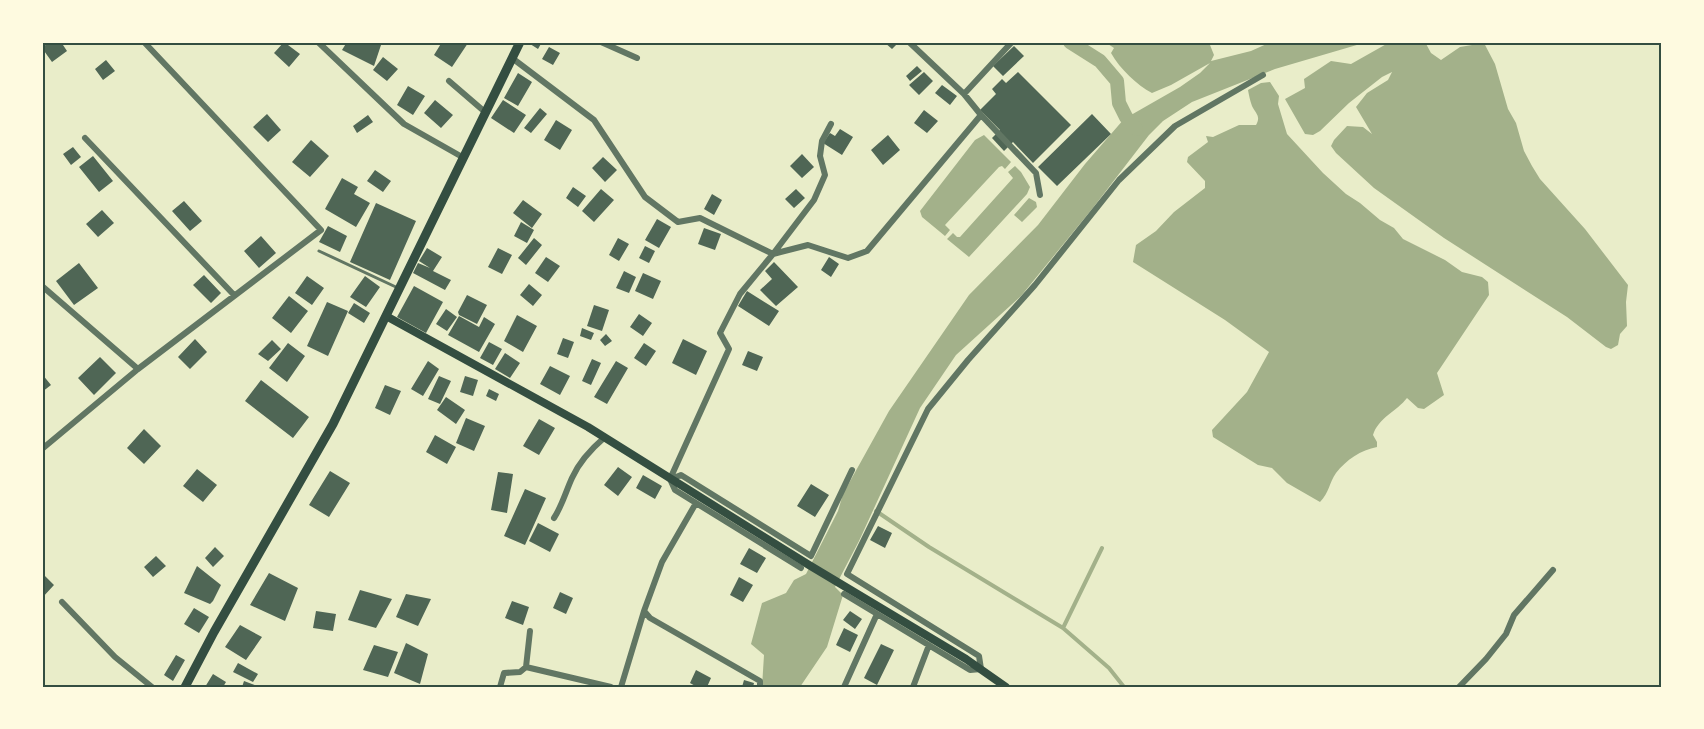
<svg xmlns="http://www.w3.org/2000/svg" width="1704" height="729" viewBox="0 0 1704 729" font-family="Commissioner,sans-serif">
<rect width="100%" height="100%" fill="#e9edc9"/>
<path fill="#a3b18a" d="M1105 42H1205L1210 45 1214 55 1211 61 1251 51 1271 42H1367L1275 69 1192 102 1163 121 1149 135 1092 209 1021 296 956 355 920 408 859 541 835 587 843 595 827 647 800 687H762L764 655 751 644 762 603 786 593 794 580 806 574 838 511 843 494 889 411 969 295 1038 225 1085 164 1124 119 1180 87 1200 73 1210 63 1171 85 1152 93C1137 85 1120 69 1111 53L1114 48Z
M1390 42H1425L1431 53 1441 60 1460 47 1484 43 1495 64 1508 109 1516 123 1524 151 1532 166 1540 179 1585 229 1628 285 1626 302 1627 326 1620 334 1618 345 1611 349 1606 347 1567 317 1444 238 1374 188 1336 153 1331 146 1334 140 1347 126 1363 127 1372 134 1356 107 1367 93 1388 80 1392 72 1382 77 1349 103 1320 131 1313 135 1305 134 1285 99 1305 88 1304 79 1331 61 1351 64Z
M1270 82 1279 96 1278 104 1287 134 1323 173 1346 194 1360 203 1380 220 1394 228 1403 239 1445 260 1462 272 1482 277 1488 282 1489 295 1437 373 1444 395 1424 409 1418 408 1407 398C1397 411 1378 418 1373 435L1377 442V447C1361 450 1346 460 1336 473 1329 483 1329 493 1320 502L1287 483 1272 468 1258 465 1213 437 1212 430 1247 392 1269 352 1225 320 1133 262 1136 245 1156 231 1174 212 1205 188V181L1187 162 1188 157 1208 142 1206 136 1213 137 1239 125H1256C1261 116 1256 114 1252 106 1250 101 1249 95 1248 90L1261 83Z
M984 135 1011 162 1005 169 1002 166 999 167 945 225 950 230 945 236 922 217 920 211 975 140Z
M1015 166 1021 172 1030 187 1027 194 969 257 947 239 953 233 957 237H960L1013 178 1008 172Z
M1029 198 1036 202 1037 207 1022 222 1014 215Z"/>
<g fill="none" stroke-linecap="round" stroke-linejoin="round">
<path stroke="#a3b18a" stroke-width="4" d="M876 511 929 547 1063 628 1102 548
M1063 628 1109 668 1124 687"/>
<path stroke="#a3b18a" stroke-width="14" d="M1070 42 1100 61 1117 81 1119 103 1126 117 1136 129"/>
</g>
<path fill="#4f6655" d="M49 42H61L67 51 52 62 42 48Z
M284 42 300 54 289 67 274 53Z
M347 42H382L374 66 342 50Z
M442 42 468 43 452 67 434 55Z
M527 42H542L538 49Z
M884 42H899L892 49Z
M1014 46 1024 56 1003 76 993 66Z
M549 47 560 53 553 65 542 59Z
M383 57 398 69 387 81 373 70Z
M106 60 115 71 103 80 95 69Z
M917 66 922 71 910 81 906 76Z
M924 72 933 81 919 95 909 85Z
M1018 72 1071 125 1033 163 1013 142 1004 151 992 138 1000 130 980 110 996 94 992 89 1002 79 1006 83Z
M518 73 532 82 518 106 504 98Z
M942 85 957 96 950 105 935 93Z
M408 86 425 96 413 115 397 105Z
M435 100 453 115 441 128 424 113Z
M503 100 526 115 514 133 491 118Z
M540 108 547 114 531 133 524 128Z
M924 110 938 121 927 133 914 123Z
M267 114 281 130 268 142 253 127Z
M1092 114 1111 134 1057 186 1038 167Z
M368 115 373 122 357 133 353 126Z
M556 120 572 130 560 150 544 140Z
M840 129 853 137 842 155 823 143 830 133 835 136Z
M888 135 900 150 883 165 871 150Z
M311 140 329 156 310 177 292 162Z
M73 147 81 157 71 165 63 154Z
M802 154 814 167 802 178 790 166Z
M93 156 113 181 99 192 79 167Z
M603 157 617 170 605 182 592 168Z
M375 170 391 181 383 192 367 181Z
M342 178 358 187 354 194 370 203 356 227 325 209Z
M573 187 586 196 578 207 566 198Z
M601 189 614 200 594 222 582 211Z
M796 189 805 198 794 208 785 199Z
M712 194 722 200 714 215 704 209Z
M523 200 542 214 532 228 513 213Z
M184 201 202 221 190 231 172 211Z
M376 203 416 221 390 280 350 262Z
M102 210 114 223 98 237 86 224Z
M657 219 671 227 659 248 645 240Z
M521 222 534 230 527 243 514 236Z
M328 226 347 236 340 252 319 242Z
M704 228 721 234 715 250 698 244Z
M261 236 276 253 259 268 244 251Z
M534 238 542 245 526 265 518 258Z
M618 238 629 244 619 261 609 255Z
M645 246 655 251 649 263 639 258Z
M427 248 442 257 433 271 451 280 445 290 413 273 418 263 430 268 419 261Z
M498 248 512 255 502 274 488 267Z
M546 257 560 266 548 282 535 273Z
M829 257 839 264 831 277 821 270Z
M774 262 798 287 776 306 760 290 772 279 765 271Z
M79 263 98 288 74 305 56 281Z
M624 271 636 277 629 293 616 288Z
M643 273 661 281 653 299 635 291Z
M204 275 221 293 211 303 193 285Z
M307 276 324 288 312 305 295 293Z
M365 276 380 287 366 307 350 297Z
M529 284 542 295 533 306 520 295Z
M414 286 443 302 426 333 397 317Z
M747 291 779 311 769 326 738 306Z
M467 295 487 305 477 324 459 315 458 312Z
M289 296 308 311 291 333 272 318Z
M327 302 348 311 328 356 307 346Z
M354 303 370 313 364 323 348 313Z
M594 305 609 310 602 331 587 326Z
M446 309 457 317 447 331 436 324Z
M639 314 652 323 643 336 630 327Z
M517 315 537 326 523 352 504 341Z
M459 316 479 327 484 317 495 324 479 352 448 335Z
M582 328 594 333 591 340 580 336Z
M606 334 612 341 605 346 600 340Z
M563 338 574 342 568 358 557 354Z
M195 339 207 352 190 369 178 357Z
M683 339 707 351 696 375 672 363Z
M272 340 281 349 268 361 258 354Z
M489 342 502 349 493 365 480 358Z
M288 343 305 356 287 382 269 368Z
M644 343 656 351 646 366 634 358Z
M748 351 763 357 757 371 742 365Z
M505 353 520 363 510 378 495 369Z
M100 357 116 373 94 395 78 378Z
M592 359 601 363 591 385 582 381Z
M428 361 439 369 423 396 411 389Z
M616 361 628 368 607 404 594 397Z
M550 366 570 376 560 395 540 384Z
M42 374 51 385 42 392Z
M439 376 451 381 440 404 428 399Z
M465 376 478 380 473 396 460 392Z
M261 380 309 417 293 438 245 401Z
M385 385 401 391 390 415 375 408Z
M489 389 499 394 496 401 486 396Z
M446 397 465 410 456 424 437 410Z
M466 418 485 426 474 451 456 443Z
M539 419 555 428 539 455 523 446Z
M144 429 161 446 144 464 127 448Z
M435 435 456 447 447 464 426 452Z
M618 467 632 477 618 496 604 485Z
M197 469 217 485 203 502 183 486Z
M330 471 350 483 329 517 309 505Z
M498 472 513 474 507 513 491 510Z
M643 475 662 486 655 499 636 488Z
M811 484 829 495 815 517 797 506Z
M525 489 546 498 525 545 504 536Z
M538 523 559 534 550 552 529 541Z
M878 526 892 533 885 548 870 540Z
M215 547 224 556 213 567 205 558Z
M749 548 766 558 757 573 740 564Z
M156 556 166 566 153 577 144 567Z
M197 566 221 585 213 601 210 604 184 593Z
M42 573 54 585 42 598Z
M269 573 298 588 285 621 250 605Z
M739 577 753 585 743 602 730 595Z
M360 590 392 599 376 628 348 620Z
M560 592 573 598 566 614 553 608Z
M406 594 431 599 418 626 396 617Z
M512 601 529 607 523 625 505 618Z
M194 608 209 617 199 633 184 624Z
M316 611 336 614 333 631 313 628Z
M850 611 862 619 855 629 843 620Z
M240 625 262 637 246 660 225 647Z
M844 628 858 635 850 652 836 645Z
M406 643 428 654 420 684 394 673Z
M881 644 894 650 877 685 864 678Z
M374 645 398 652 388 677 363 670Z
M176 655 185 660 173 681 164 675Z
M238 663 258 674 253 682 233 672Z
M696 670 711 678 707 687H697L690 683Z
M213 674 226 682 223 687H205Z
M744 680 754 683 753 687H742Z
M244 681 260 687H242Z"/>
<g fill="none" stroke-linecap="round" stroke-linejoin="round">
<path stroke="#617663" stroke-width="3" d="M319 251 398 288"/>
<path stroke="#617663" stroke-width="6" d="M318 42 404 124 464 158
M601 42 637 58
M909 42 964 94 1011 43
M512 58 594 120 645 197 678 222 700 218 773 254 740 294 720 333 729 349 670 479 675 490 801 568
M449 81 485 112
M981 115 1036 173 1040 195
M831 124 822 141 820 156 825 175 814 200 773 254 808 245 848 258 867 251 981 115 964 94
M85 138 234 295
M42 286 138 369
M42 449 138 369 321 230 144 42
M671 479 681 475 811 556 852 470
M696 503 662 562 644 611 650 618 760 681V687
M554 518C562 506 566 491 572 478 579 462 591 449 605 437
M844 594 970 670 981 669 979 656 847 574 928 409 968 360 1035 285 1119 180 1175 126 1263 75
M62 602 115 657 152 687
M526 667 611 687
M500 687 504 673 520 672 526 667 530 631
M621 687 644 611
M844 687 877 614
M913 687 929 645
M1459 687 1486 659 1506 634 1514 615 1553 570"/>
<path stroke="#344e41" stroke-width="8" d="M386 316 588 427 809 565 966 659 1006 687"/>
<path stroke="#344e41" stroke-width="9" d="M185 687 214 632 333 424 520 42"/>
</g>
<rect width="1704" height="729" fill="none" stroke="#fefae0" stroke-width="87"/>
<rect x="44" y="44" width="1616" height="642" fill="none" stroke="#344e41" stroke-width="2"/>
</svg>
